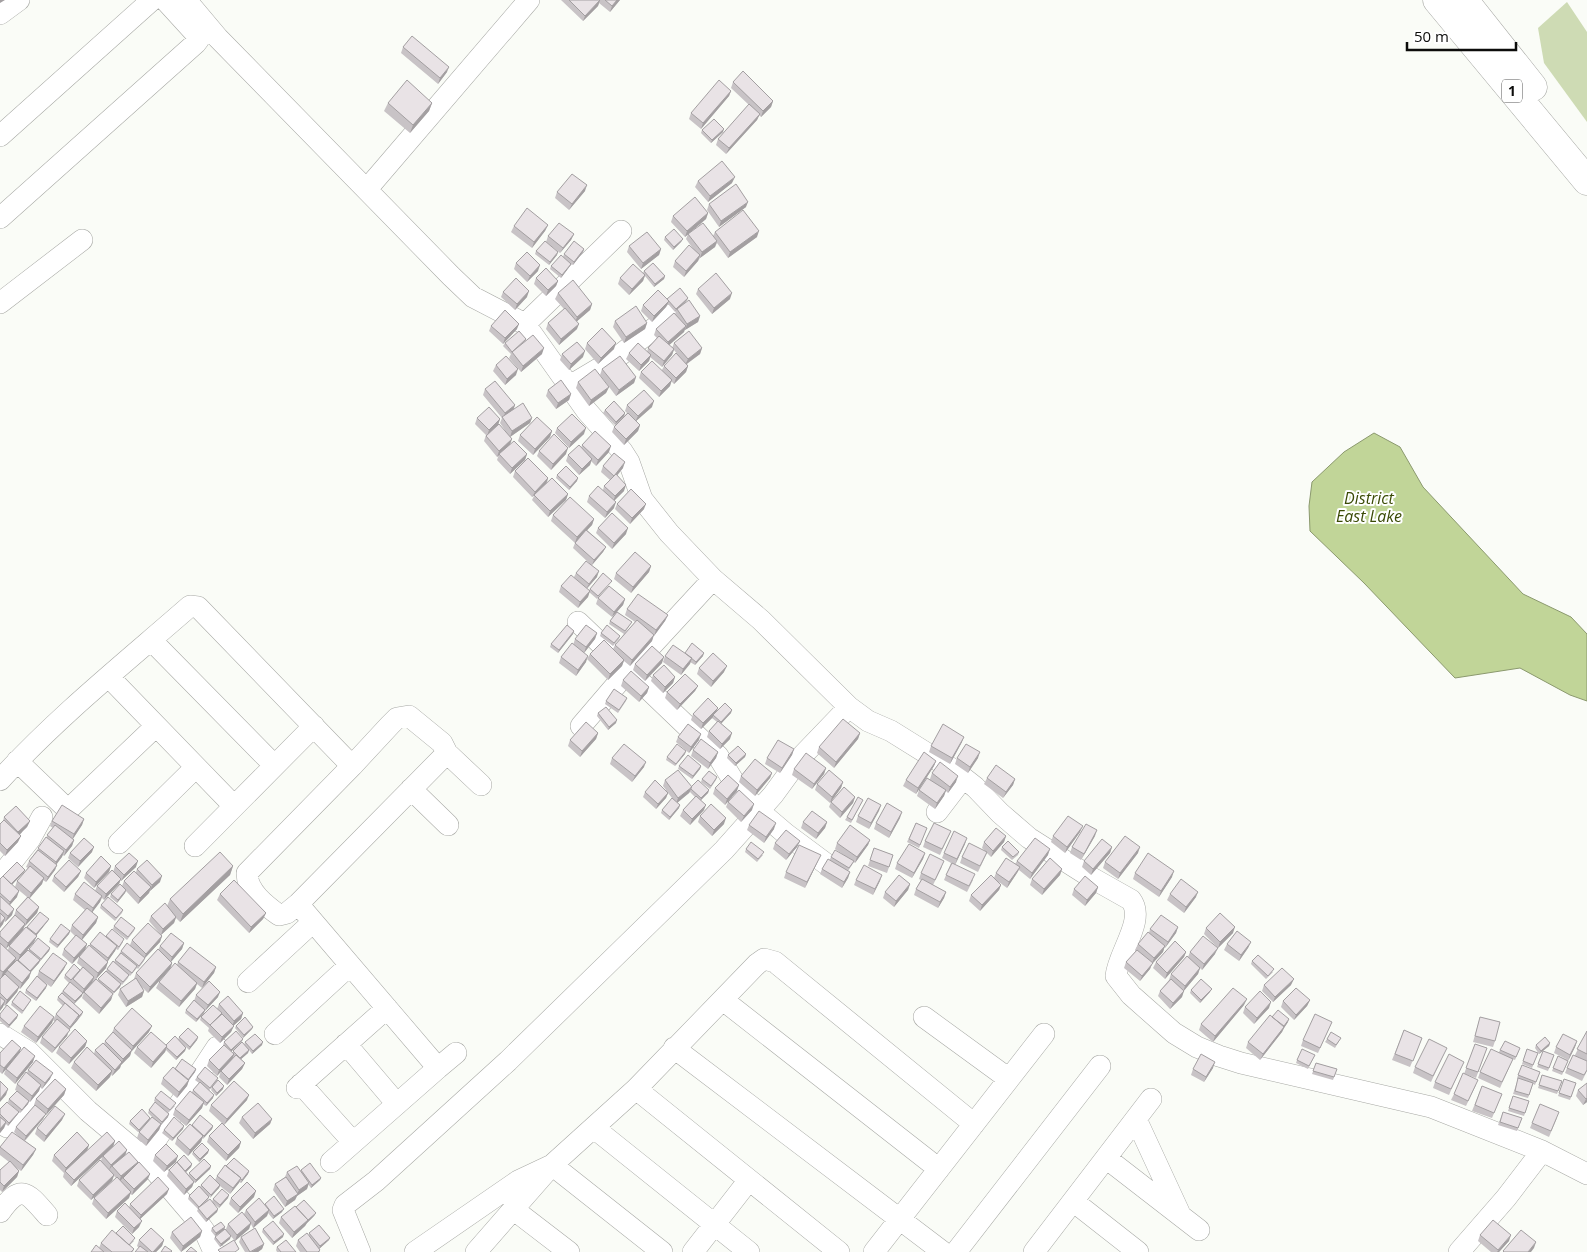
<svg xmlns="http://www.w3.org/2000/svg" width="1587" height="1252" viewBox="0 0 1587 1252" font-family="'Open Sans',sans-serif">
<rect width="100%" height="100%" fill="#fafcf7"/>
<path fill="#cedbb4" d="M1567 2 1587 32V122L1544 63 1538 28Z"/>
<path fill="#c1d598" stroke="#8b996e" d="M1374 433 1400 447 1423 487 1523 594 1571 617 1587 634V701L1570 695 1520 668 1455 678 1364 583 1310 531 1309 506 1312 482 1344 452Z"/>
<g fill="none" stroke-linecap="round" stroke-linejoin="round">
<defs>
<path id="minor" d="M186 0 218 38 451 276 473 297 525 324 586 410 622 451 629 462 642 499 669 533 713 579 761 620 849 707 868 721 891 731 952 769 975 787 1000 813 1029 838 1092 878 1131 900C1146 920 1118 953 1116 976L1131 995 1174 1033 1197 1047 1219 1056 1241 1063 1431 1107 1542 1151 1587 1174
M0 14 19 0
M0 136 152 0
M367 189 529 0
M0 218 196 43 199 39 196 34 165 0
M0 303 82 240
M525 324 621 231
M568 387 615 359 671 315
M578 622 718 756 739 790 759 811 786 834 829 866
M151 640 274 765
M109 677 234 806
M409 716 442 743 447 753 298 904 287 913 279 915C265 905 247 891 247 873L352 766 390 725 397 718Z
M581 726 629 670 713 579
M447 753 481 785
M17 761 64 806 71 807 156 726
M0 780C57 717 126 662 190 606L198 607 352 766
M411 789 448 825
M937 812 963 778
M119 843 196 767
M195 846 314 726
M0 877 30 839 42 817
M298 904 438 1068 331 1162
M248 982 313 922
M723 1000 939 1169
M924 1017 1009 1079
M0 1034 29 1052 88 1111 144 1158 192 1214 205 1232 214 1252
M275 1034 350 965
M346 1044 397 1104
M674 1048 943 1252
M438 1068 456 1053
M301 1084 353 1142
M297 1088 387 1008
M636 1089 839 1252
M1136 1119 1179 1212
M0 1122 7 1127 11 1126 53 1077
M594 1128 749 1252
M144 1158 217 1047
M1106 1158 1199 1230
M1073 1201 1138 1252
M513 1209 569 1252
M0 1212C21 1183 27 1192 47 1215
M360 1252 343 1210 345 1205 376 1181 508 1061 724 850 773 795 800 758 849 707
M415 1252 518 1181 552 1165 662 1252
M476 1252 552 1165 636 1089 757 964 764 959 775 962 974 1124
M693 1252 749 1180
M874 1252 1044 1034
M956 1252 1100 1066
M1034 1252 1151 1099
M1459 1252 1506 1198 1542 1151"/>
<path id="highway" d="M1437 0 1587 181
M1464 0 1533 87"/>
</defs>
<use href="#minor" stroke="#a7a8a4" stroke-width="22"/>
<use href="#highway" stroke="#a7a8a4" stroke-width="29"/>
<use href="#minor" stroke="#fff" stroke-width="21"/>
<use href="#highway" stroke="#fff" stroke-width="28"/>
</g>
<path fill="#c8c3c6" fill-rule="evenodd" d="M561 0H620L610 12 599 3 598 6 583 21Z
M403 47 447 72 438 84 401 53Z
M733 82 773 101 771 107 761 117 759 115 757 120 726 154 716 145 718 139 749 105 731 88Z
M731 91 729 96 701 129 689 119 691 113Z
M388 103H432L429 111 410 133 384 111Z
M702 130 723 132 711 143 701 133Z
M698 181 732 183 708 202 695 187Z
M585 191 569 210 555 198 557 192Z
M709 204 746 207 719 227 707 210Z
M708 213 706 219 690 232 713 236 715 232 757 237 728 258 717 243 715 247 700 258 698 261 684 277 673 267 675 261 694 250 686 239 688 234 685 237 671 222 673 216Z
M548 225 545 231 532 248 511 232 514 226Z
M574 234 571 240 560 253 546 242 548 236Z
M665 237 683 239 681 242 673 250 664 240Z
M629 246 661 249 659 255 641 269 627 252Z
M584 249 583 252 573 265 571 264 570 266 561 278 550 269 551 266 563 257 564 254Z
M536 251 557 255 549 265 535 254Z
M516 263 538 271 527 282 514 269Z
M644 271 665 276 664 279 654 287 645 276 643 281 629 295 618 284 620 278 643 273Z
M536 278 558 281 556 286 546 296 534 284Z
M698 289 730 299 712 314 696 294Z
M503 292 527 297 515 310 501 297Z
M558 293 592 304 590 310 577 321V329L559 345 546 329 548 323 564 309 555 299Z
M688 298 687 300 683 305 700 316 698 322 685 330V329L684 332 669 345 672 348 674 343 702 348 700 354 687 364 688 366 686 372 674 384 671 381 670 386 659 397 639 378 641 372 662 370 664 366 678 355 674 350 672 355 662 367 650 357 649 361 639 371 626 359 629 353 647 352 648 348 657 338 654 335 656 329 675 314 676 311 675 312 668 304 666 307 652 322 641 311 643 305 667 300Z
M615 321 647 323 645 329 624 343 613 327Z
M491 326 517 329 503 344 489 331Z
M526 340 542 354 521 372 509 358 511 354 503 346 505 343Z
M587 343 614 349 598 364 585 349Z
M562 354 583 357 569 370 560 360Z
M496 365 516 375 505 385 493 371Z
M602 369 636 377 634 383 616 396 600 375Z
M578 382 609 387 606 393 589 406 576 388Z
M485 389 515 405 513 410 532 418 530 423 510 437V444L527 454 525 460 510 474 497 460 499 454 501 453 497 457 484 441 486 435 475 424 477 418 500 419 498 425 506 432 500 423 502 418 483 395Z
M548 390 571 394 569 400 556 409 546 396Z
M627 405 652 407 636 421 640 425 638 431 624 445 612 432 614 427 623 417 615 425 603 413 605 410 625 413 624 416 627 413 625 411Z
M557 428 584 434 569 448 555 433Z
M552 431 550 437 533 455 518 441 520 435Z
M582 445 609 452 596 466 591 461 590 465 579 475 566 461 568 455 581 448Z
M539 451 566 454 551 470 537 456Z
M603 466 623 468 617 476 624 491 614 500V508L605 518 587 502 589 496 603 490 604 486 610 480 601 472Z
M515 471 548 478 547 483 568 494 566 500 548 517 532 500 534 496 532 497 513 477Z
M557 475 577 481 569 490 556 478Z
M617 504 644 509 630 524 615 509Z
M553 515 594 519 592 525 587 530 606 547 603 552 592 565 597 577 587 589 589 590 590 589 610 583 597 599 589 592 588 597 578 608 559 592 561 586 574 577 576 573 589 563 573 548 575 543 551 521Z
M598 528 626 534 612 549 596 533Z
M651 566 649 572 631 593 614 579 616 573Z
M598 598 625 599 623 605 617 612 632 622 625 633 635 622 625 615 627 609 668 615 665 621 654 636H653L652 641 630 666 624 661 622 666 608 680 587 659 590 654 613 649 615 645 624 634 609 624 610 621 616 612 612 617 596 604Z
M574 631 573 634 558 653 550 647 551 644Z
M597 633 595 639 584 653 573 645 575 639Z
M601 633 620 636 619 639 613 646 600 636Z
M685 653 703 656 695 665 690 662 681 675 663 662 665 656Z
M561 657 586 662 576 676 559 663Z
M662 663 645 681 633 670 635 664Z
M699 668 724 672 711 687 697 674Z
M653 675 675 677 673 683 663 693 651 681Z
M623 680 649 687 647 693 639 702 621 686Z
M698 686 695 691 677 710 665 698 667 692Z
M627 698 626 701 618 713 605 704 606 701Z
M718 708 716 712 731 713 721 723 730 739 720 749 707 737 709 731 717 722 712 718 713 717 701 729 691 720 693 714Z
M598 713 616 723 608 730 597 716Z
M598 733 596 739 580 757 568 746 570 740Z
M860 733 858 739 834 768 817 753 819 747Z
M678 737 699 740 689 753 676 742Z
M962 742 950 764 929 752 931 746Z
M794 749 792 755 780 773 765 764 767 758Z
M693 750 718 752 716 758 708 769 691 756Z
M685 754 675 766 666 760 667 757Z
M746 754 745 757 735 766 727 758 728 755Z
M612 758 644 767 632 782 610 764Z
M957 758H978L968 773 955 764Z
M936 761 934 766 916 794 903 786 906 780Z
M679 766H701L700 769 692 779 678 769Z
M826 768 824 774 812 789 792 775 794 769Z
M772 773 770 778 755 796 739 782 741 776Z
M932 773 956 782 948 793 946 791 944 796 935 809 917 796 919 790 930 779Z
M717 777 716 780 710 789 701 782 702 779Z
M987 778 1015 779 1013 785 1003 798 984 784Z
M665 780 691 787 709 790 708 793 701 800 704 810 690 825 680 816 683 810 695 797 690 792 689 793 677 802 679 808 669 820 661 813 662 810 672 798 668 793 666 798 656 809 643 797 645 792 666 790 663 786Z
M843 782 841 788 830 803 815 790 817 784Z
M715 788 737 791 725 805 713 794Z
M855 797 853 803 840 818 829 807 831 802Z
M863 800 851 823 845 820 847 817Z
M728 802 752 810 741 822 726 807Z
M881 805 869 829 856 822 858 816Z
M700 816 724 824 712 836 698 822Z
M4 817 30 821 27 827 19 834 18 842 5 856 0 851V824L3 821Z
M900 818 889 838 874 829 876 823Z
M84 819 82 825 73 839 74 840 72 846 64 856 63 855 57 864V865L55 870 46 882 43 880 42 884 29 899 39 907 37 913 25 926 23 930 49 919 47 922 36 936 34 942 18 961 29 950V949L50 948 49 951 31 972 29 978 20 989 19 988 17 992 5 1006 4 1005 0 1011V932L14 916 16 910 27 897 15 887 17 881 28 868 26 867 29 861 53 828 50 826 52 821ZM21 932 9 946 8 950 6 948Z
M803 822H827L825 828 816 839 801 828Z
M916 823 927 828 919 848 907 842Z
M749 825 774 829 764 843 747 830Z
M951 831 940 855 923 847 925 841Z
M1080 832 1065 853 1051 842 1053 836Z
M1006 836 1004 842 991 857 987 853 978 872 960 863 962 857 985 851 982 848 984 842Z
M1095 836 1081 860 1070 853 1072 847Z
M870 840 868 845 855 863 854 862 848 871 850 872 848 878 842 888 820 874 822 869 830 859 831 857 851 860 835 849 837 843Z
M800 841 797 847 786 860 773 849 775 843Z
M965 844 955 865 973 880 967 892 944 880 951 863 942 858 944 853Z
M1002 847 1019 852 1018 855 1012 860 1001 850Z
M1112 847 1110 853 1091 875 1082 867 1084 861Z
M874 848 893 855 887 873 868 866Z
M746 849 763 855 757 862 745 852Z
M92 852 78 867 68 858 70 853Z
M925 853 923 859 912 878 895 869 897 863Z
M1138 853 1118 879 1103 868 1105 862Z
M1048 855 1030 879 1019 870 1007 888 999 882 1001 885 999 890 980 911 969 901 971 895 994 878 996 873 1015 864 1017 861Z
M818 861 805 888 784 878 786 872Z
M111 866 109 872 94 888 84 878 86 873Z
M115 866 136 867 121 881 120 880 119 884 104 900 102 898 100 902 92 912 98 917 96 923 82 940 87 944 85 950 72 964 62 955 64 949 75 936 70 931 72 925 85 910 73 900 75 894 95 891 97 886 113 872Z
M233 866 230 875 180 922 176 918 174 923 161 935 149 921 151 916 167 906 170 899Z
M942 867 933 885 946 892 944 898 938 908 914 895 916 889 921 880 919 879 921 873Z
M137 869 160 882 150 891 149 893 138 904 126 891 125 893 117 903 110 897 111 894 122 886 124 881 136 872Z
M1062 869 1060 875 1042 895 1030 885 1032 879Z
M25 870 24 872 12 884 17 897 10 905 12 915 5 922 4 921 3 924 0 928V879L3 876Z
M81 871 78 877 64 892 52 881 54 876Z
M1135 873 1172 877 1159 897 1133 879Z
M882 875 873 895 854 885 856 880Z
M910 884 908 890 894 907 883 898 885 892Z
M1098 887 1096 893 1085 906 1072 895 1074 889Z
M220 894 266 913 263 919 249 933 217 900Z
M1170 894 1196 897 1184 913 1167 900Z
M101 905 123 910 122 913 115 921 100 908Z
M114 926 135 928 134 931 127 940 113 929Z
M1178 927 1176 933 1165 948 1164 947 1163 952 1152 964 1150 969 1140 981 1124 968 1126 962 1136 951 1135 950 1138 944 1149 933 1150 929Z
M1206 928 1233 933 1218 948 1204 934Z
M70 931 69 934 57 948 49 942 50 939Z
M106 936 123 942 118 950 116 949 115 951 107 961 106 968 96 979 98 981 106 971 107 969 114 962 121 951 130 945 132 940 162 936 160 942 145 958 144 961 138 969 137 968 130 976 129 975 128 978 122 985 121 984 120 987 113 994 111 1000 99 1014 82 998 84 993 82 994 74 1004 83 1012 82 1015 69 1030 67 1036 52 1053 40 1043 42 1037 55 1022 53 1020 56 1014 63 1006 57 1000 58 997 69 983 64 978 65 975 80 970 82 967 77 963 79 957 90 946V944Z
M1251 942 1248 948 1239 961 1224 950 1227 944Z
M184 943 182 949 171 962 172 963 171 968 177 965 178 962 216 967 214 973 202 988 197 984 195 989 179 1007 156 988 159 982 163 977 148 993 142 987 144 991 142 997 126 1007 118 995 120 989 134 980V979L136 973 158 950 160 946Z
M1186 952 1184 957 1165 979 1153 968 1156 962Z
M1190 952 1215 954 1202 970 1200 968 1198 974 1183 991 1182 997 1170 1009 1158 996 1160 991 1169 980 1171 974 1188 957Z
M1252 961 1273 972 1266 979 1251 964Z
M64 969 51 987 44 982 46 988 36 1001 25 993 26 990 37 977 39 971Z
M1264 985H1291L1273 1002 1262 991Z
M1191 990 1210 992 1200 1003 1190 993Z
M196 995 218 997 205 1011V1010L204 1013 196 1022 185 1013 186 1010 194 1001Z
M31 1000 30 1002 22 1014 11 1005 12 1002Z
M1310 1000 1307 1006 1294 1020 1281 1007 1283 1001Z
M219 1004 243 1013 241 1019 233 1026 231 1032 220 1043 208 1031 209 1028 200 1020 201 1017 217 1009Z
M1244 1005 1213 1042 1199 1030 1201 1024Z
M1245 1007 1269 1008 1254 1024 1243 1013Z
M0 1014 17 1018 8 1028 0 1021Z
M54 1017 52 1023 36 1043 21 1032 24 1026Z
M1272 1017 1288 1022 1284 1028 1282 1032 1260 1060 1246 1048 1248 1042Z
M1480 1017 1495 1041 1493 1047 1473 1042Z
M1332 1022 1318 1053 1301 1046 1303 1040Z
M236 1026 253 1027 252 1029 243 1038 235 1028Z
M114 1028 149 1032 131 1052 130 1056 121 1065 120 1068 112 1076 111 1074 110 1077 96 1091 71 1068 74 1062 94 1054 95 1050 104 1044 105 1041 112 1033Z
M1404 1030 1422 1038 1410 1067 1392 1060Z
M1587 1031V1071L1582 1081 1565 1073 1567 1068 1575 1055Z
M179 1037H198L197 1040 189 1050 185 1046 186 1048 185 1051 176 1060 166 1050 165 1052 151 1068 134 1053 137 1047 166 1045 178 1040Z
M1341 1038 1335 1048 1325 1042 1327 1039Z
M243 1039 242 1041 231 1051 233 1053V1051L244 1045 245 1042 262 1045 252 1054 249 1050 248 1053 241 1059 245 1063 242 1069 227 1085 219 1077 221 1071 217 1076 207 1066 209 1060 223 1046 224 1042Z
M87 1041 85 1047 69 1064 56 1053 59 1047Z
M1577 1041 1575 1047 1568 1061 1562 1075 1552 1071 1558 1056 1568 1060 1554 1053 1556 1047Z
M1550 1043 1549 1046 1539 1054 1535 1048 1536 1045Z
M1475 1044 1487 1048 1476 1078 1465 1074 1476 1085 1466 1106 1451 1100 1464 1074Z
M21 1048 19 1053 33 1062 15 1084 4 1074 6 1069 2 1074 0 1072V1053Z
M1520 1048 1515 1060 1513 1059 1500 1088 1478 1078 1480 1072 1499 1052 1500 1050Z
M1527 1049 1538 1053 1532 1068 1522 1064Z
M1543 1051 1554 1055 1548 1071 1537 1067Z
M1444 1054 1431 1082 1413 1073 1415 1067Z
M1315 1055 1308 1069 1296 1063 1297 1060Z
M1316 1063 1337 1069 1333 1080 1312 1074Z
M1522 1065 1540 1072 1535 1085 1533 1084 1528 1098 1513 1094 1518 1079 1517 1078Z
M1461 1067 1449 1095 1433 1088 1435 1082Z
M1213 1068 1204 1082 1191 1075 1193 1069Z
M175 1069H196L195 1072 189 1080 187 1086 177 1098 161 1084 163 1078Z
M28 1070 50 1079 42 1089 40 1087 39 1091 30 1102 26 1099 29 1101 28 1104 20 1113 8 1102 9 1099 17 1091 15 1090 17 1084 27 1073Z
M1542 1075 1562 1081 1557 1094 1538 1088Z
M197 1077 218 1078 217 1081 223 1089 216 1096 211 1090 212 1088 209 1090 213 1098 206 1106 203 1104 202 1108 186 1126 173 1115 175 1109 192 1092 193 1090 199 1083 195 1080Z
M1564 1079 1576 1083 1570 1100 1558 1096Z
M1587 1083V1102L1583 1105 1576 1096 1578 1090Z
M1482 1086 1502 1094 1492 1118 1472 1111Z
M66 1089 64 1095 46 1115H45L43 1119 25 1141 36 1149 33 1155 21 1171 15 1167 19 1171 17 1177 2 1192 0 1190V1170L9 1162 0 1155V1147L19 1137 14 1132 16 1127 35 1105H34L36 1099Z
M1513 1096 1529 1101 1524 1116 1508 1111Z
M155 1098 175 1106 168 1113 154 1101Z
M247 1100 224 1125 209 1111 211 1105Z
M0 1109 19 1112 17 1115 8 1126 6 1124 4 1128 0 1133Z
M149 1110 168 1117 161 1125 159 1130 146 1146 137 1138 139 1132 147 1124 138 1132 129 1124 130 1121 150 1118 149 1120 152 1117 148 1113Z
M1503 1112 1522 1118 1517 1131 1498 1125Z
M242 1117 272 1119 270 1124 253 1139 239 1123Z
M1557 1118 1549 1137 1530 1128 1532 1123Z
M62 1120 44 1142 35 1134 37 1128Z
M192 1125 213 1126 212 1129 202 1139 201 1142 188 1156 175 1144 177 1138Z
M183 1129 172 1141 162 1133 164 1130Z
M209 1136 241 1142 239 1148 226 1161 207 1142Z
M115 1141 113 1146 125 1155 136 1165 148 1179 132 1195 130 1194 129 1198 106 1219 92 1204 94 1198 116 1178 114 1176 112 1181 91 1200 77 1186 79 1180 101 1161 102 1157 71 1186 63 1177 64 1173 52 1161 54 1155 89 1145 87 1150Z
M193 1152 208 1153 199 1162 192 1154Z
M155 1155 176 1162 164 1172 153 1161Z
M192 1164 191 1167 186 1172 189 1175V1173L211 1166 210 1169 195 1183 194 1182 192 1187 184 1195 167 1176 169 1170Z
M226 1166 249 1171 248 1174 241 1183 239 1182 230 1194 220 1186 219 1188 209 1197 208 1200 212 1202 213 1199 228 1198 219 1208 213 1203 218 1209 217 1212 206 1222 197 1211 198 1209 188 1199 189 1196 200 1187 201 1185 215 1180 217 1176Z
M301 1171 321 1178 320 1180 311 1188 308 1184 307 1189 297 1196 295 1200 285 1207 273 1190 275 1184 285 1177 287 1172Z
M167 1194 140 1219 139 1227 132 1234 115 1217 117 1211 129 1208 130 1204Z
M254 1197 238 1213 229 1204 231 1198Z
M264 1204 282 1212 273 1219 268 1213 267 1216 253 1228 251 1224 249 1229 235 1241 229 1234 230 1239 220 1247 214 1239 215 1237 226 1229 228 1224 244 1214 246 1210Z
M296 1207 316 1213 314 1216 307 1223 305 1226 292 1238 279 1223 281 1217Z
M225 1227 224 1230 215 1236 211 1231 212 1228Z
M263 1229 283 1237 273 1245 262 1232Z
M202 1231 200 1237 181 1252 170 1238 172 1232Z
M116 1233 134 1241 130 1245 134 1249 133 1252H91L99 1248 101 1243Z
M309 1233 329 1240 319 1249 320 1252H300L296 1246 298 1240 309 1236Z
M1480 1235 1509 1241 1499 1252H1491L1478 1241Z
M241 1237 264 1244 262 1249 258 1252H245L239 1242Z
M139 1240H164L162 1246 156 1252H135L139 1248 137 1246Z
M277 1247 296 1252H277L276 1250Z"/>
<path fill="#a39fa1" d="M0 0H5L0 3Z
M600 0 598 6 583 21 585 16Z
M617 0H620L610 12 612 6Z
M449 67 447 72 438 84 440 78Z
M731 91 729 96 701 129 703 123Z
M773 101 771 107 761 117 763 111Z
M432 103 429 111 410 133 413 125Z
M760 114 757 120 726 154 729 148Z
M724 129 723 132 711 143 712 140Z
M735 177 732 183 708 202 710 196Z
M587 185 585 191 569 210 572 204Z
M748 202 746 207 719 227 721 221Z
M708 213 706 219 685 237 687 231Z
M548 225 545 231 532 248 534 242Z
M759 231 757 237 728 258 730 252Z
M574 234 571 240 560 253 563 248Z
M683 239 681 242 673 250 674 247Z
M717 241 715 247 700 258 702 252Z
M584 249 583 252 573 265 574 262Z
M661 249 659 255 641 269 643 263Z
M558 252 557 255 549 265 550 262Z
M700 255 698 261 684 277 686 271Z
M571 264 570 266 561 278 562 275Z
M540 265 538 271 527 282 530 276Z
M645 275 643 281 629 295 632 289Z
M665 276 664 279 654 287 655 284Z
M558 281 556 286 546 296 548 290Z
M529 291 527 297 515 310 517 304Z
M732 293 730 299 712 314 714 308Z
M688 298 687 300 677 310V309L675 312 676 309Z
M669 301 666 307 652 322 654 316Z
M592 304 590 310 575 323 577 317Z
M700 316 698 322 685 330 687 324Z
M647 323 645 329 624 343 626 337Z
M519 324 517 329 503 344 505 338Z
M579 324 577 329 559 345 561 339Z
M686 326 684 332 666 348 668 342Z
M616 343 614 349 598 364 601 358Z
M544 348 542 354 521 372 523 366Z
M702 348 700 354 685 365 688 359Z
M674 349 672 355 662 367 664 361Z
M585 351 583 357 569 370 571 364Z
M651 355 649 361 639 371 641 365Z
M688 366 686 372 674 384 676 378Z
M518 369 516 375 505 385 507 379Z
M636 377 634 383 616 396 619 390Z
M672 380 670 386 659 397 661 391Z
M609 387 606 393 589 406 591 400Z
M571 394 569 400 556 409 558 403Z
M654 401 652 407 635 422 638 416Z
M515 405 513 411 503 419 505 413Z
M625 413 624 416 615 425 616 422Z
M532 418 530 423 510 437 512 431Z
M500 419 498 425 487 436 489 430Z
M640 425 638 431 624 445 626 439Z
M586 428 584 434 569 448 571 442Z
M552 431 550 437 533 455 535 449Z
M512 439 510 445 497 457 499 451Z
M611 446 609 452 596 466 598 460Z
M568 448 566 454 551 470 553 464Z
M527 454 525 460 510 474 512 468Z
M592 459 590 465 579 475 582 469Z
M625 462 623 468 612 481 614 476Z
M548 478 546 484 534 495 532 497 535 492Z
M578 478 577 481 569 490 570 487Z
M626 485 624 491 613 502 615 496Z
M568 494 566 500 548 517 550 511Z
M616 502 614 508 605 518 607 512Z
M646 504 644 509 630 524 632 518Z
M594 519 592 525 575 543 577 537Z
M628 528 626 534 612 549 614 543Z
M606 547 603 552 592 565 594 560Z
M651 566 649 572 631 593 633 587Z
M599 571 597 577 586 589 589 584Z
M590 591 588 597 578 608 580 602Z
M625 599 623 605 612 617 614 612Z
M668 615 665 621 654 636 656 630Z
M574 631 573 634 558 653 559 650Z
M597 633 595 639 584 653 586 647Z
M654 635 652 641 630 666 632 660Z
M704 653 703 656 695 665 696 662Z
M588 656 586 662 576 676 578 670Z
M664 657 662 663 645 681 647 675Z
M692 658 690 664 681 675 683 669Z
M624 660 622 666 608 680 610 674Z
M727 666 724 672 711 687 713 681Z
M675 677 673 683 663 693 665 687Z
M698 686 695 691 677 710 680 704Z
M649 687 647 693 639 702 641 696Z
M718 708 715 714 713 715V717L701 729 703 723Z
M732 710 731 713 720 725 721 722Z
M617 720 616 723 608 730 609 727Z
M598 733 596 739 580 757 582 751Z
M732 733 730 739 720 749 722 744Z
M860 733 858 739 834 768 836 762Z
M701 734 699 740 689 753 691 747Z
M964 737 962 742 950 764 952 758Z
M794 749 792 755 780 773 782 768Z
M686 751 685 754 675 766 676 764Z
M718 752 716 758 708 769 710 763Z
M980 752 978 758 968 773 970 767Z
M746 754 745 757 735 766 736 763Z
M936 761 934 766 916 794 918 788Z
M646 762 644 767 632 782 635 776Z
M701 766 700 769 692 779 693 776Z
M826 768 824 774 812 789 814 784Z
M772 773 770 778 755 796 757 790Z
M958 776 956 782 948 793 950 787Z
M1015 779 1013 785 1003 798 1006 792Z
M843 782 841 788 830 803 832 797Z
M739 785 737 791 725 805 727 799Z
M692 787 689 793 676 804 678 798Z
M709 790 708 793 700 801 701 798Z
M946 790 944 796 935 809 937 803Z
M668 793 666 798 656 809 658 804Z
M855 797 853 803 840 818 842 812Z
M754 804 752 810 741 822 744 816Z
M680 805 679 808 669 820 670 817Z
M706 805 704 810 690 825 692 819Z
M881 805 879 811 869 829 871 823Z
M902 812 900 818 889 838 891 832Z
M726 818 724 824 712 836 714 830Z
M84 819 82 825 72 840 74 834Z
M30 821 27 827 16 838 18 832Z
M827 822 825 828 816 839 818 833Z
M776 823 774 829 764 843 766 837Z
M1083 826 1080 832 1065 853 1067 847Z
M1097 830 1095 836 1081 860 1084 854Z
M21 836 18 842 5 856 7 850Z
M1006 836 1004 842 991 857 993 851Z
M967 838 965 844 955 865 957 859Z
M74 840 72 846 64 856 66 850Z
M870 840 868 845 855 863 857 857Z
M800 841 797 847 786 860 789 854Z
M94 847 92 852 78 867 80 861Z
M1112 847 1110 853 1091 875 1093 869Z
M1140 847 1138 853 1118 879 1120 873Z
M1050 849 1048 855 1030 879 1032 873Z
M64 851 62 857 54 867 56 862Z
M925 853 923 859 912 878 914 873Z
M821 855 818 861 805 888 807 882Z
M138 861 136 867 121 881 124 875Z
M57 865 55 870 46 882 48 877Z
M111 866 109 872 94 888 96 882Z
M233 866 230 875 180 922 183 914Z
M1020 867 1017 873 1007 888 1009 882Z
M1062 869 1060 875 1042 895 1044 889Z
M25 870 24 872 10 887 11 884Z
M81 871 78 877 64 892 66 887Z
M1174 871 1172 877 1159 897 1161 891Z
M850 872 848 878 842 888 844 882Z
M882 875 880 881 873 895 875 889Z
M162 876 160 882 150 891 152 885Z
M44 878 42 884 29 899 31 893Z
M121 879 119 884 104 900 106 894Z
M910 884 908 890 894 907 896 901Z
M1001 885 999 890 980 911 982 905Z
M151 887 149 893 138 904 140 898Z
M1098 887 1096 893 1085 906 1087 900Z
M126 890 125 893 117 903 118 900Z
M19 891 17 897 8 907 10 902Z
M946 892 944 898 938 908 940 902Z
M1198 892 1196 897 1184 913 1186 907Z
M102 896 100 902 91 914 93 908Z
M39 907 37 913 25 926 27 920Z
M14 909 12 915 5 922 8 916Z
M266 913 263 919 249 933 251 927Z
M98 917 96 923 81 941 83 935Z
M176 917 174 923 161 935 163 929Z
M5 918 3 924 0 928V924Z
M49 919 47 922 35 937 36 934Z
M25 924 23 930 6 949 8 943Z
M1178 927 1176 933 1165 948 1168 942Z
M1235 927 1233 933 1218 948 1220 942Z
M70 931 69 934 57 948 58 945Z
M37 936 34 942 18 961 20 955Z
M162 936 160 942 143 960 146 954Z
M1251 942 1248 948 1239 961 1241 955Z
M184 943 182 949 170 963 172 957Z
M87 944 85 950 72 964 74 958Z
M117 946 115 951 106 964 108 958Z
M1165 946 1163 952 1152 964 1150 969 1140 981 1142 976 1152 963 1154 958Z
M50 948 49 951 40 961 41 959Z
M1218 948 1215 954 1202 970 1204 964Z
M1186 952 1184 957 1165 979 1167 973Z
M16 958 14 964 1 978 3 972Z
M40 960 39 963 29 974 30 971Z
M108 962 106 968 96 979 98 973Z
M67 963 64 969 51 987 54 981Z
M172 963 170 969 148 993 150 987Z
M216 967 214 973 202 988 204 982Z
M1200 968 1198 974 1183 992 1185 986Z
M31 972 29 978 20 989 22 983Z
M94 977 92 983 82 995 84 989Z
M1294 979 1291 985 1273 1002 1275 997Z
M197 983 195 989 179 1007 181 1001Z
M121 984 120 987 113 994 111 1000 99 1014 101 1008 113 995 114 992Z
M47 985 46 988 36 1001 37 998Z
M19 987 17 992 5 1006 7 1000Z
M1212 989 1210 992 1200 1003 1201 1000Z
M144 991 142 997 126 1007 128 1001Z
M1184 991 1182 997 1170 1009 1173 1003Z
M220 992 218 997 205 1011 208 1005Z
M83 993 82 996 74 1004 75 1001Z
M1247 999 1244 1005 1213 1042 1215 1036Z
M1310 1000 1307 1006 1294 1020 1296 1015Z
M5 1001 3 1007 0 1011V1008Z
M1271 1002 1269 1008 1254 1024 1257 1018Z
M205 1010 204 1013 196 1022 197 1019Z
M83 1012 77 1021 69 1030 67 1036 52 1053 55 1048 68 1032 70 1027Z
M243 1013 241 1019 232 1027 234 1021Z
M18 1015 17 1018 8 1028 9 1025Z
M54 1017 52 1023 36 1043 38 1037Z
M1289 1019 1288 1022 1284 1028 1282 1032 1260 1060 1263 1054Z
M152 1026 149 1032 131 1052 133 1046Z
M234 1026 231 1032 220 1043 222 1037Z
M253 1027 252 1029 243 1038 244 1035Z
M198 1037 197 1040 189 1050 190 1047Z
M243 1039 242 1041 230 1053 231 1050Z
M87 1041 85 1047 69 1064 71 1058Z
M1577 1041 1575 1047 1568 1061 1570 1055Z
M263 1042 262 1045 252 1054 253 1051Z
M1550 1043 1549 1046 1539 1054 1541 1051Z
M167 1046 165 1052 151 1068 153 1062Z
M21 1048 19 1054 2 1074 4 1068Z
M186 1048 185 1051 176 1060 177 1057Z
M132 1050 130 1056 121 1065 123 1059Z
M249 1050 248 1053 239 1061 240 1058Z
M234 1054 232 1060 217 1076 219 1070Z
M35 1056 33 1062 15 1084 17 1078Z
M122 1062 120 1068 112 1076 115 1070Z
M1215 1062 1213 1068 1204 1082 1206 1077Z
M245 1063 242 1069 227 1085 229 1079Z
M196 1069 195 1072 189 1080 187 1086 177 1098 179 1092Z
M112 1071 110 1077 96 1091 98 1085Z
M53 1073 50 1079 42 1089 45 1083Z
M41 1085 39 1091 30 1102 32 1096Z
M224 1086 223 1089 216 1096 217 1093Z
M8 1089 6 1095 0 1102V1099Z
M66 1089 64 1095 46 1115 48 1109Z
M214 1095 213 1098 206 1106 207 1103Z
M249 1095 247 1100 224 1125 227 1119Z
M1587 1098V1102L1583 1105 1586 1099Z
M29 1101 28 1104 20 1113 22 1110Z
M204 1102 202 1108 186 1126 189 1120Z
M19 1112 17 1115 8 1126 9 1123Z
M46 1114 43 1119 24 1141 26 1136Z
M65 1114 62 1120 44 1142 46 1136Z
M169 1114 168 1117 161 1125 159 1130 146 1146 148 1140Z
M150 1118 149 1121 138 1132 139 1130Z
M272 1119 270 1124 253 1139 255 1133Z
M6 1122 4 1128 0 1133V1129Z
M184 1126 183 1129 172 1141 173 1138Z
M213 1126 212 1129 203 1139 204 1136Z
M203 1136 201 1142 188 1156 190 1150Z
M115 1141 113 1147 71 1186 74 1180Z
M241 1142 239 1148 226 1161 228 1155Z
M89 1145 87 1151 65 1171 64 1173 66 1168Z
M36 1149 33 1155 21 1171 23 1165Z
M127 1150 125 1156 112 1166 109 1170 111 1165Z
M209 1150 208 1153 199 1162 200 1159Z
M178 1156 176 1162 164 1172 167 1166Z
M138 1162 136 1168 123 1178 119 1182 121 1176Z
M192 1164 191 1167 184 1174 185 1171Z
M211 1166 210 1169 195 1183 196 1180Z
M19 1171 17 1177 2 1192 4 1186Z
M249 1171 248 1174 241 1183 242 1180Z
M150 1174 148 1179 132 1195 134 1189Z
M114 1175 112 1181 91 1200 93 1195Z
M241 1178 239 1183 230 1194 233 1188Z
M321 1178 320 1180 311 1188 312 1185Z
M194 1182 192 1187 184 1195 186 1189Z
M309 1183 307 1189 297 1196 295 1200 285 1207 287 1201 297 1194 299 1190Z
M220 1185 219 1188 210 1198 211 1195Z
M169 1189 167 1194 138 1221 141 1215Z
M256 1191 254 1197 238 1213 240 1207Z
M131 1192 129 1198 106 1219 108 1213Z
M229 1195 228 1198 219 1208 220 1205Z
M218 1209 217 1212 206 1222 207 1219Z
M284 1209 282 1212 273 1219 274 1216Z
M269 1210 267 1216 253 1228 255 1222Z
M316 1213 314 1216 307 1223 305 1226 292 1238 294 1232Z
M142 1221 139 1227 132 1234 134 1228Z
M251 1223 249 1229 235 1241 237 1235Z
M225 1227 224 1230 215 1236 216 1233Z
M202 1231 200 1237 181 1252 183 1246Z
M284 1234 283 1237 273 1245 274 1242Z
M1511 1235 1509 1241 1499 1252H1497Z
M231 1236 230 1239 220 1247 221 1244Z
M330 1238 329 1240 319 1249 320 1246Z
M164 1240 162 1246 156 1252H153Z
M1536 1242 1534 1248 1531 1252H1528Z
M264 1244 262 1249 258 1252H251Z"/>
<path fill="#e9e3e6" stroke="#a39fa1" d="M569 0H600L585 16Z
M605 0H617L612 6Z
M412 36 449 67 440 78 403 47Z
M743 71 773 101 763 111 733 82Z
M407 80 432 103 413 125 388 103Z
M719 80 731 91 703 123 691 113Z
M749 104 760 114 729 148 718 139Z
M714 119 724 129 712 140 702 130Z
M722 161 735 177 710 196 698 181Z
M572 174 587 185 572 204 557 192Z
M736 184 748 202 721 221 709 204Z
M695 197 708 213 687 231 673 216Z
M527 208 548 225 534 242 514 226Z
M743 210 759 231 730 252 715 232Z
M559 223 574 234 563 248 548 236Z
M703 223 717 241 702 252 688 234Z
M674 229 683 239 674 247 665 237Z
M647 232 661 249 643 263 629 246Z
M545 241 558 252 550 262 536 251Z
M574 241 584 249 574 262 564 254Z
M689 245 700 255 686 271 675 261Z
M527 252 540 265 530 276 516 263Z
M561 255 571 264 562 275 551 266Z
M653 263 665 276 655 284 644 271Z
M633 264 645 275 632 289 620 278Z
M546 268 558 281 548 290 536 278Z
M716 273 732 293 714 308 698 289Z
M516 278 529 291 517 304 503 292Z
M573 280 592 304 577 317 558 293Z
M680 288 688 298 676 309 667 299Z
M658 290 669 301 654 316 643 305Z
M689 300 700 316 687 324 677 309Z
M636 306 647 323 626 337 615 321Z
M565 308 579 324 561 339 548 323Z
M505 310 519 324 505 338 491 326Z
M674 313 686 326 668 342 656 329Z
M602 328 616 343 601 358 587 343Z
M519 331 526 339 512 352 505 343Z
M689 331 702 348 688 359 674 343Z
M533 335 544 348 523 366 512 352Z
M659 336 674 349 664 361 648 348Z
M577 342 585 351 571 364 562 354Z
M638 343 651 355 641 365 629 353Z
M676 353 688 366 676 378 664 366Z
M506 356 518 369 507 379 496 365Z
M620 356 636 377 619 390 602 369Z
M652 361 672 380 661 391 641 372Z
M595 369 609 387 591 400 578 382Z
M561 380 571 394 558 403 548 390Z
M495 381 515 405 505 413 485 389Z
M644 390 654 401 638 416 627 405Z
M614 401 625 413 616 422 605 410Z
M523 403 532 418 512 431 502 417Z
M489 407 500 419 489 430 477 418Z
M628 413 640 425 626 439 614 427Z
M572 414 586 428 571 442 557 428Z
M537 417 552 431 535 449 520 435Z
M499 424 512 439 499 451 486 436Z
M595 431 611 446 598 460 582 445Z
M554 434 568 448 553 464 539 451Z
M514 441 527 454 512 468 499 454Z
M579 445 592 459 582 469 568 455Z
M614 453 625 462 614 476 603 466Z
M528 458 548 478 535 492 515 471Z
M566 466 578 478 570 487 557 475Z
M616 474 626 485 615 496 604 486Z
M552 478 568 494 550 511 534 495Z
M598 486 616 502 607 512 589 496Z
M631 489 646 504 632 518 617 504Z
M570 497 594 519 577 537 553 515Z
M612 513 628 528 614 543 598 528Z
M586 530 606 547 594 560 575 543Z
M635 552 651 566 633 587 616 573Z
M586 561 599 571 589 584 576 573Z
M603 573 612 581 598 596 590 589Z
M571 575 590 591 580 602 561 586Z
M609 586 625 599 614 612 598 598Z
M638 594 668 615 656 630 627 609Z
M617 612 632 622 625 631 610 621Z
M637 620 654 635 632 660 615 645Z
M567 625 574 631 559 650 551 644Z
M586 625 597 633 586 647 575 639Z
M607 625 620 636 614 643 601 633Z
M604 640 624 660 610 674 590 654Z
M572 643 588 656 578 670 561 657Z
M692 643 704 653 696 662 685 653Z
M673 645 692 658 683 669 665 656Z
M652 646 664 657 647 675 635 664Z
M713 653 727 666 713 681 699 668Z
M664 665 675 677 665 687 653 675Z
M631 671 649 687 641 696 623 680Z
M685 674 698 686 680 704 667 692Z
M614 689 627 698 619 710 606 701Z
M708 698 718 708 703 723 693 714Z
M725 703 732 710 721 722 713 715Z
M606 707 617 720 609 727 598 713Z
M843 719 860 733 836 762 819 747Z
M718 721 732 733 722 744 709 731Z
M586 722 598 733 582 751 570 740Z
M688 724 701 734 691 747 678 737Z
M943 724 964 737 952 758 931 746Z
M701 739 718 752 710 763 693 750Z
M778 740 794 749 782 768 767 758Z
M624 744 646 762 635 776 612 758Z
M677 744 686 751 676 764 667 757Z
M966 744 980 752 970 767 957 758Z
M738 746 746 754 736 763 728 755Z
M924 752 936 761 918 788 906 780Z
M806 753 826 768 814 784 794 769Z
M688 755 701 766 693 776 679 766Z
M755 759 772 773 757 790 741 776Z
M940 762 958 776 950 787 932 773Z
M996 765 1015 779 1006 792 987 778Z
M678 770 692 787 678 798 665 780Z
M829 770 843 782 832 797 817 784Z
M709 771 717 777 711 786 702 779Z
M728 775 739 785 727 799 715 788Z
M927 778 946 790 937 803 919 790Z
M655 780 668 793 658 804 645 792Z
M698 780 709 790 701 798 691 789V787Z
M844 787 855 797 842 812 831 802Z
M739 790 754 804 744 816 728 802Z
M696 796 706 805 692 819 683 810Z
M858 797 863 800 852 820 847 817Z
M672 798 680 805 670 817 662 810Z
M868 798 881 805 871 823 858 816Z
M887 803 902 812 891 832 876 823Z
M711 804 726 818 714 830 700 816Z
M62 805 84 819 74 834 52 821Z
M16 806 30 821 18 832 4 817Z
M759 811 776 823 766 837 749 825Z
M812 811 827 822 818 833 803 822Z
M1068 816 1083 826 1067 847 1053 836Z
M4 820 21 836 7 850 0 843V824Z
M916 823 927 828 920 845 909 839Z
M934 823 951 831 942 849 925 841Z
M1086 824 1097 830 1084 854 1072 847Z
M55 825 74 840 66 850 47 835Z
M850 825 870 840 857 857 837 843Z
M996 828 1006 836 993 851 984 842Z
M786 830 800 841 789 854 775 843Z
M954 831 967 838 957 859 944 853Z
M1125 836 1140 847 1120 873 1105 862Z
M46 837 64 851 56 862 38 848Z
M84 838 94 847 80 861 70 853Z
M1035 838 1050 849 1032 873 1017 861Z
M1102 839 1112 847 1093 869 1084 861Z
M1008 841 1019 852 1013 857 1002 847Z
M751 842 764 852 758 859 746 849Z
M969 843 987 852 980 866 962 857Z
M909 844 925 853 914 873 897 863Z
M799 845 821 855 807 882 786 872Z
M874 848 893 855 889 867 870 860Z
M38 850 57 865 48 877 29 861Z
M835 850 854 861 849 868 831 857Z
M220 852 233 866 183 914 170 899Z
M129 853 138 861 124 875 115 866Z
M1148 853 1174 871 1161 891 1135 873Z
M930 854 944 861 935 880 921 873Z
M101 856 111 866 96 882 86 873Z
M1006 858 1020 867 1009 882 996 873Z
M1050 858 1062 869 1044 889 1032 879Z
M828 859 850 872 844 882 822 869Z
M69 860 81 871 66 887 54 876Z
M147 860 162 876 152 885 137 869Z
M17 862 25 870 11 884 3 876Z
M952 863 975 874 969 886 946 875Z
M864 865 882 875 875 889 856 880Z
M30 866 44 878 31 893 17 881Z
M112 870 121 879 106 894 97 886Z
M134 871 151 887 140 898 124 881Z
M899 875 910 884 896 901 885 892Z
M991 875 1001 885 982 905 971 895Z
M3 876 19 891 10 902 0 893V879Z
M1085 876 1098 887 1087 900 1074 889Z
M922 879 946 892 940 902 916 889Z
M1181 879 1198 892 1186 907 1170 894Z
M234 880 266 913 251 927 220 894Z
M84 882 102 896 93 908 75 894Z
M120 884 126 890 118 900 111 894Z
M0 896 14 909 8 916 0 909Z
M28 897 39 907 27 920 16 910Z
M108 897 123 910 116 918 101 905Z
M165 903 176 917 163 929 151 916Z
M87 908 98 917 83 935 72 925Z
M40 912 49 919 36 934 27 927Z
M0 913 5 918 0 924Z
M1220 913 1235 927 1220 942 1206 928Z
M15 915 25 924 8 943 0 936V932Z
M1161 915 1178 927 1168 942 1150 929Z
M121 917 135 928 128 937 114 926Z
M148 923 162 936 146 954 132 940Z
M61 924 70 931 58 945 50 939Z
M26 927 37 936 20 955 9 946Z
M112 929 124 939 119 947 106 936Z
M1237 931 1251 942 1241 955 1227 944Z
M100 932 117 946 108 958 90 944Z
M1148 932 1165 946 1154 958 1138 944Z
M171 933 184 943 172 957 160 946Z
M76 935 87 944 74 958 64 949Z
M1203 936 1218 948 1204 964 1190 952Z
M38 938 50 948 41 959 29 949Z
M1175 941 1186 952 1167 973 1156 962Z
M0 943 16 958 3 972 0 970Z
M127 943 145 958 139 966 121 951Z
M89 945 108 962 98 973 79 957Z
M190 947 216 967 204 982 178 962Z
M158 949 172 963 150 987 136 973Z
M28 950 40 960 30 971 18 960Z
M1137 950 1153 963 1142 976 1126 962Z
M53 953 67 963 54 981 39 971Z
M121 953 137 966 132 973 115 960Z
M1258 955 1274 969 1268 976 1252 961Z
M1187 956 1200 968 1185 986 1171 974Z
M17 960 31 972 22 983 7 970Z
M113 961 129 975 123 982 107 969Z
M175 963 197 983 181 1001 159 982Z
M74 964 80 970 71 980 65 975Z
M83 967 94 977 84 989 73 979Z
M1282 968 1294 979 1275 997 1264 985Z
M106 971 121 984 114 992 98 979Z
M5 974 19 987 7 1000 0 993V979Z
M37 976 47 985 37 998 26 990Z
M136 978 144 991 128 1001 120 989Z
M96 979 113 994 101 1008 84 992Z
M1171 979 1184 991 1173 1003 1160 991Z
M1201 979 1212 989 1201 1000 1191 990Z
M209 981 220 992 208 1005 196 995Z
M70 982 83 993 75 1001 63 991Z
M1233 988 1247 999 1215 1036 1201 1024Z
M1296 988 1310 1000 1296 1015 1283 1001Z
M20 991 31 1000 23 1011 12 1002Z
M1260 991 1271 1002 1257 1018 1245 1007Z
M62 993 83 1012 78 1017 79 1015 58 997Z
M228 996 243 1013 234 1021 219 1004Z
M0 997 5 1001 0 1008Z
M194 1000 205 1010 197 1019 186 1010Z
M65 1003 79 1015 70 1027 56 1014Z
M7 1005 18 1015 9 1025 0 1017V1014Z
M213 1005 222 1013 210 1025 201 1017Z
M40 1006 54 1017 38 1037 24 1026Z
M132 1008 152 1026 133 1046 114 1028Z
M1278 1010 1289 1019 1284 1026 1272 1017Z
M222 1014 234 1026 222 1037 210 1025Z
M1315 1014 1332 1022 1320 1048 1303 1040Z
M1270 1015 1284 1027 1263 1054 1248 1042Z
M245 1017 253 1027 244 1035 236 1026Z
M1480 1017 1500 1022 1495 1041 1475 1036Z
M57 1019 70 1030 55 1048 42 1037Z
M188 1028 198 1037 190 1047 179 1037Z
M75 1029 87 1041 71 1058 59 1047Z
M1404 1030 1422 1038 1413 1061 1395 1054Z
M236 1031 243 1039 231 1050 224 1042Z
M1587 1031V1054L1577 1049Z
M113 1032 132 1050 123 1059 105 1041Z
M151 1032 167 1046 153 1062 137 1047Z
M1331 1032 1341 1038 1336 1045 1327 1039Z
M255 1034 263 1042 253 1051 245 1042Z
M1563 1034 1577 1041 1570 1055 1556 1047Z
M175 1036 186 1048 177 1057 166 1047 167 1046 166 1045Z
M1545 1037 1550 1043 1541 1051 1536 1045Z
M1429 1039 1447 1048 1433 1076 1415 1067Z
M12 1040 21 1048 4 1068 0 1065V1053Z
M1505 1041 1520 1048 1516 1057 1500 1050Z
M242 1042 249 1050 240 1058 233 1051Z
M103 1043 122 1062 115 1070 95 1050Z
M1475 1044 1487 1048 1478 1072 1466 1068Z
M224 1045 234 1054 219 1070 209 1060Z
M24 1047 35 1056 17 1078 6 1069Z
M87 1047 112 1071 98 1085 74 1062Z
M1302 1049 1315 1055 1309 1066 1297 1060Z
M1491 1049 1513 1059 1502 1082 1480 1072Z
M1527 1049 1538 1053 1533 1065 1523 1061Z
M1543 1051 1554 1055 1549 1068 1538 1064Z
M1201 1054 1215 1062 1206 1077 1193 1069Z
M1449 1054 1464 1062 1451 1089 1435 1082Z
M236 1055 245 1063 229 1079 221 1071Z
M1573 1055 1587 1061V1070L1584 1075 1567 1068Z
M1558 1056 1568 1061 1563 1072 1553 1068Z
M182 1059 196 1069 188 1080 175 1069Z
M36 1060 53 1073 45 1083 28 1070Z
M1316 1063 1337 1069 1334 1077 1313 1071Z
M1522 1065 1540 1072 1536 1082 1518 1075Z
M173 1067 189 1080 179 1092 163 1078Z
M205 1067 218 1078 210 1088 197 1077Z
M26 1072 41 1085 32 1096 17 1084Z
M1463 1073 1478 1080 1468 1101 1454 1094Z
M1542 1075 1562 1081 1558 1091 1539 1085Z
M1518 1078 1533 1083 1529 1095 1515 1091Z
M55 1079 66 1089 48 1109 36 1099Z
M1564 1079 1576 1083 1571 1097 1559 1093Z
M218 1080 224 1086 217 1093 212 1087Z
M0 1081 8 1089 0 1099Z
M234 1081 249 1095 227 1119 211 1105Z
M200 1082 214 1095 207 1103 193 1090Z
M1587 1083V1098L1586 1099 1578 1090Z
M1482 1086 1502 1094 1494 1113 1475 1105Z
M17 1091 29 1101 22 1110 9 1099Z
M161 1091 176 1103 170 1110 155 1098Z
M190 1091 204 1102 189 1120 175 1109Z
M1513 1096 1529 1101 1525 1113 1509 1108Z
M7 1102 19 1112 9 1123 0 1114V1109Z
M155 1102 169 1114 162 1122 149 1110Z
M258 1103 272 1119 255 1133 242 1117Z
M1540 1104 1559 1112 1551 1131 1532 1123Z
M35 1105 46 1114 26 1136 16 1127Z
M55 1106 65 1114 46 1136 37 1128Z
M142 1109 150 1118 139 1130 130 1121Z
M1503 1112 1522 1118 1518 1128 1500 1122Z
M200 1115 213 1126 204 1136 192 1125Z
M0 1117 6 1122 0 1129Z
M152 1117 161 1124 148 1140 139 1132Z
M174 1117 184 1126 173 1138 164 1130Z
M222 1123 241 1142 228 1155 209 1136Z
M190 1124 203 1136 190 1150 177 1138Z
M12 1132 36 1149 23 1165 0 1147Z
M77 1132 89 1145 66 1168 54 1155Z
M107 1132 115 1141 74 1180 65 1171Z
M119 1141 127 1150 111 1165 103 1156Z
M202 1143 209 1150 200 1159 193 1152Z
M166 1144 178 1156 167 1166 155 1155Z
M129 1152 138 1162 121 1176 112 1166Z
M184 1155 192 1164 185 1171 177 1162Z
M234 1158 249 1171 242 1180 240 1178H241L226 1166Z
M204 1159 211 1166 196 1180 189 1173Z
M100 1160 114 1175 93 1195 79 1180Z
M10 1161 19 1171 4 1186 0 1182V1170Z
M139 1162 150 1174 134 1189 123 1178Z
M177 1162 194 1182 186 1189 169 1170Z
M310 1163 321 1178 312 1185 301 1170Z
M225 1165 241 1178 233 1188 217 1176Z
M297 1166 309 1183 299 1190 287 1172Z
M210 1175 220 1185 211 1195 201 1185Z
M117 1177 131 1192 108 1213 94 1198Z
M158 1177 169 1189 141 1215 130 1204Z
M286 1177 298 1194 287 1201 275 1184Z
M247 1182 256 1191 240 1207 231 1198Z
M199 1186 209 1197 199 1207 189 1196Z
M222 1189 229 1195 220 1205 213 1199Z
M274 1196 284 1209 274 1216 265 1204Z
M259 1198 269 1210 255 1222 246 1210Z
M210 1199 218 1209 207 1219 198 1208Z
M304 1200 316 1213 308 1220 296 1207Z
M125 1203 142 1221 134 1228 117 1211Z
M295 1206 308 1220 294 1232 281 1217Z
M242 1212 251 1223 237 1235 228 1224Z
M191 1217 202 1231 183 1246 172 1232Z
M1493 1220 1511 1235 1498 1250 1480 1235Z
M273 1221 284 1234 274 1242 263 1229Z
M221 1222 225 1227 216 1233 212 1228Z
M319 1225 330 1238 320 1246 309 1233Z
M123 1226 135 1238 129 1245 116 1233Z
M151 1228 164 1240 153 1252H152L139 1240Z
M255 1228 264 1244 250 1252 241 1237Z
M225 1229 231 1236 221 1244 215 1237Z
M112 1230 134 1249 131 1252H112L101 1243Z
M1521 1230 1536 1242 1528 1252H1504L1503 1251Z
M307 1233 320 1250 318 1252H307L298 1240Z
M234 1240 239 1249 235 1252H220L218 1250Z
M286 1240 296 1252H281L277 1247Z
M96 1245 104 1252H91Z
M140 1246 148 1252H135Z
M165 1246 172 1251 171 1252H161Z
M191 1247 197 1252H186Z"/>
<g text-anchor="middle" stroke-width="4" stroke-linejoin="round" paint-order="stroke">
<rect fill="#fff" stroke="#555554" stroke-width="1" x="1502" y="79.5" width="20" height="23" rx="4"/>
<g font-size="14" font-weight="bold" fill="#0c0c0b">
<text x="1512" y="96">1</text>
</g>
<g font-size="16" font-style="italic" fill="#3a4a05" stroke="#fff">
<text x="1369" y="504">District<tspan x="1369" dy="18">East Lake</tspan></text>
</g>
</g>
<path d="M1407 42v8h109v-8" fill="none" stroke="#0c0c0b" stroke-width="2.5"/>
<text x="1414" y="42" font-size="15" fill="#0c0c0b" stroke="#ffffff" stroke-width="4" paint-order="stroke">50 m</text>
</svg>
